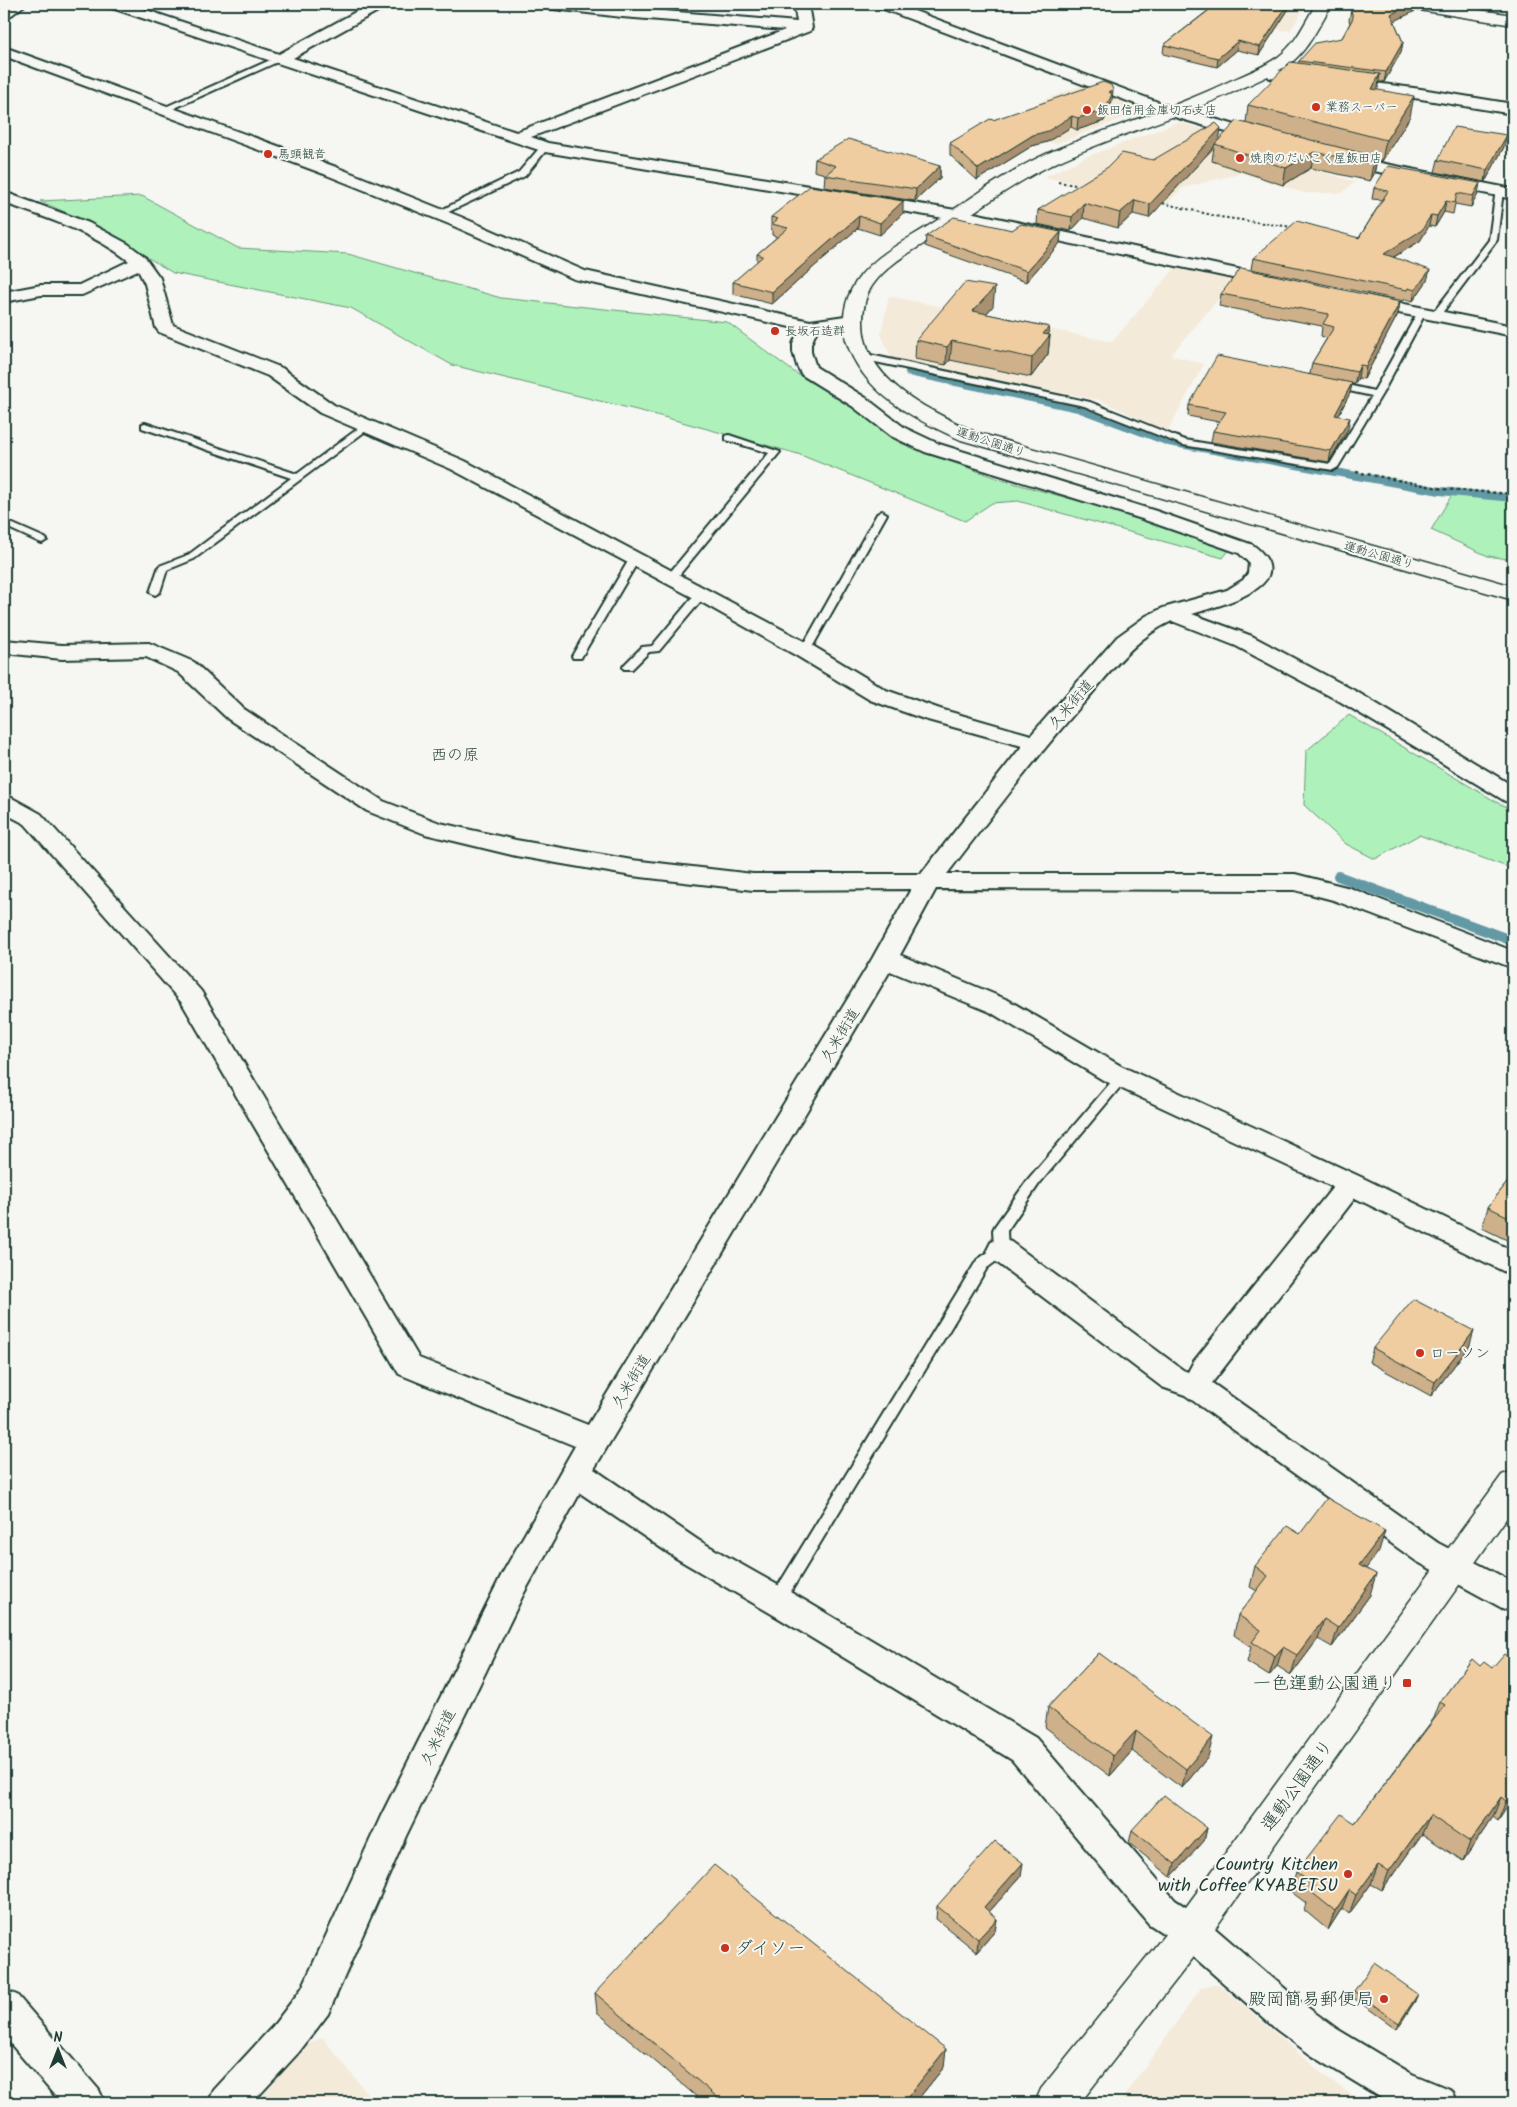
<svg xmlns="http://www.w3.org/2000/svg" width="1517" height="2107" viewBox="0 0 1517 2107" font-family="Kalam,'Klee One',sans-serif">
<rect width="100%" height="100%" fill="#f6f6f2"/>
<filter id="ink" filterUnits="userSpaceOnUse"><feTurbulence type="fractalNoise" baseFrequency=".02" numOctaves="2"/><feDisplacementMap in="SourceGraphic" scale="10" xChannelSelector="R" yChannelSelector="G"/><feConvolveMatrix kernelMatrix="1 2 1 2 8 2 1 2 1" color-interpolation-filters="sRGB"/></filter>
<g filter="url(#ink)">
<path fill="#f4ead9" d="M1256 4H1307L1290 31 1249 25Z
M1086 84 1149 109 1055 144 1010 130 1028 109 1046 99Z
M1178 122 1328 163 1321 171 1355 182 1342 193H1304L1241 173 1183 188 1168 202 1044 177 1086 157Z
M1176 267 1235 279 1171 355 1204 364 1167 432 1100 400 892 360 881 334 889 296 1112 342Z
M1212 1984H1219L1320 2072 1362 2103H1119L1201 1988Z
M322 2037 375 2103H242L268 2073 309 2044Z"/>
<path fill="#aff1ba" stroke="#679777" d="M142 196 238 248 348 254 501 298 727 322 794 372 849 405 900 443 1002 480 1144 519 1230 549 1223 558 1018 501 992 503 965 521 798 454 649 413 452 365 351 308 173 273 100 228 40 201Z
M1453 493 1513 498V560L1488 556 1431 530Z
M1349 715 1500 804 1513 809V869L1419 835 1375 859 1346 844 1304 805 1306 751Z"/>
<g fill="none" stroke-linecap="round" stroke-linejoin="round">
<path stroke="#6299a5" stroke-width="8" d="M909 372 1078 408 1169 442 1440 491 1513 498"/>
<path stroke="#6299a5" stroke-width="10" d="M1338 876 1513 941"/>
<defs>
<path id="lane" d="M277 57 284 59 168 111 161 109Z
M542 145 549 147 525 176 442 215 435 213 519 172Z
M1496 189 1503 191 1497 240 1439 317H1433V313L1489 240Z
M1422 309 1426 312 1382 394 1338 467 1333 470 1183 445 1084 406 861 359 857 356 861 353 1090 402 1185 440 1330 464 1372 396 1331 387 1330 385 1334 382 1374 391 1418 312Z
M145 423 297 474 363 425H369L371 427 194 559 167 570 160 592 155 595 150 592 159 566 188 555 291 478 142 428V424Z
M729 435 780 452 675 580H667V576L769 453 726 440V436Z
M882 511 887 514 810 651 809 653H801L800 651 877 514Z
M4 520 45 538 47 540 42 543 39 542 4 526Z
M635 555 640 558 582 656 581 658H573L572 656 630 558Z
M701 591 705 592V596L659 651 649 652 632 669H624L623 667 624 665 642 647 652 646 697 592Z
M1122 1073 1126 1074 1128 1077 1126 1080 1039 1184 1007 1231 1008 1250 1006 1254 987 1268 782 1606 777 1608 772 1606 769 1601 772 1596 977 1260 994 1248 993 1230 995 1226 1029 1178 1118 1074Z"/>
<path id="street" d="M9 4H26L9 17 4 18V8Z
M107 4H128L279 54 370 4H387L385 7 293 58 516 132 785 30 622 17 545 8 540 7 538 4H581L797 22 794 4H808L812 28 810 31 531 137 548 143 974 213 1270 276 1276 277 1279 281 1276 285 1270 286 974 223 545 152 109 7Z
M876 4H896L1166 105 1270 135 1272 138 1270 141 1264 143 1154 111 878 7Z
M4 47 336 167 461 217 585 271 810 321 852 315 858 316 861 320 858 324 817 330 811 344V352L816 367 866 398 905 428 939 444 1156 511 1253 545C1305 585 1220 605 1192 614L1252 636 1357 692 1513 786V803L1505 801 1341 702 1236 646 1172 621C1136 637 1113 669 1088 698 1038 754 993 814 947 874H1295L1350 888 1513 951V968L1333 900 1295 890 936 889 900 955 1008 1000 1121 1066 1361 1177 1513 1251V1274L1503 1271 1355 1198 1212 1383 1438 1543 1513 1582V1612L1502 1608 1416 1561 1185 1395 1162 1387 991 1258 987 1250 991 1242 1001 1239 1011 1242 1183 1370 1188 1372 1194 1361 1333 1187 1103 1080 990 1012 890 971 594 1469 698 1540 804 1600 1036 1738 1175 1900 1204 1919 1303 2004 1337 2029 1412 2074 1451 2090 1457 2103 1388 2102 1311 2055 1277 2030 1178 1943 1149 1924 1012 1760 782 1620 676 1558 580 1493 524 1593 406 1836 328 2014 299 2052 252 2103H208L214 2090 273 2026 302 1988 381 1816 502 1574 575 1446 399 1374 182 1003 25 824 4 813V796L12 798 41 814 201 991 419 1358 588 1425 872 959 911 889 753 890 632 876 516 856 425 834 367 811 228 719 178 672 146 657 62 659 4 653V640L62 645 149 643 194 662 244 709 383 801 440 823 516 840 632 860 753 874H921L1022 746 924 719 870 700 797 656 694 598 451 469 320 413 268 376 159 332 156 328 145 284 138 270 82 295H41L4 302V292L41 285H79L129 261C92 232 47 218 4 203V192L89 223 128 244 144 256 160 278 173 325 282 368 334 405 465 461 708 590 813 646 886 690 940 709 1031 735 1117 637 1146 616 1163 608 1227 590 1243 580 1248 573 1249 563 1239 553 1142 519 925 452 891 436 852 406 802 375 797 366 793 352V344L799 329 574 279 449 224 324 174 4 56Z
M1275 70 1421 89 1513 104V114L1421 99 1270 78 1267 75 1270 72Z
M1340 155 1513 189V199L1334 163 1332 160 1334 157Z
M1365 296 1513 326V336L1359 305 1356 301 1359 297Z
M4 1990 17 1995 99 2090 105 2103H61L4 2036Z"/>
<path id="secondary" d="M1316 4H1332C1319 25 1308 51 1288 65 1274 74 1259 80 1244 87 1188 114 1128 131 1071 156 1025 175 987 204 945 231 920 247 889 261 872 286 865 296 863 309 863 322 863 381 929 410 975 432L1513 586V600L961 440C914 419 862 393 846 340 840 317 846 293 861 275 882 250 913 237 939 219 975 196 1008 171 1048 153 1108 127 1171 110 1230 81 1246 74 1264 67 1278 57 1296 44 1305 22 1316 4Z
M1405 4H1440L1513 15V25L1413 9 1408 7Z
M1513 1471V1509L1204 1944 1080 2103H1035L1041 2089 1178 1918 1502 1475Z"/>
</defs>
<use href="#lane" stroke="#1f3d34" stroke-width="4"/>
<use href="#street" stroke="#1f3d34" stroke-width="4"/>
<use href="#secondary" stroke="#1f3d34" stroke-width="3"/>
<path stroke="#1f3d34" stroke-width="2" stroke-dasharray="2.5 2.5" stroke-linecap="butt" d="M1058 182 1081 186
M1158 202 1220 217 1292 227"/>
<path stroke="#1f3d34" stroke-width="2.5" stroke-dasharray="3 3" stroke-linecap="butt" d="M1356 472 1444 489 1513 494"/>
<use href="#lane" fill="#f6f6f2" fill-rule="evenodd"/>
<use href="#street" fill="#f6f6f2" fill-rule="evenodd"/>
<use href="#secondary" fill="#f6f6f2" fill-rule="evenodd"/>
</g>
<path fill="#ceb08a" stroke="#1f3d34" d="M1208 4H1292L1259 55 1237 50 1217 67 1163 54 1164 45 1215 5Z
M1354 4H1417L1415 11 1394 21 1403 42 1401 52 1384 82H1379L1377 90 1410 117 1382 161 1377 160 1374 174 1370 181 1311 168 1283 185 1212 161 1214 147 1149 218 1133 214 1118 228 1083 218 1071 231 1037 224 1038 210 1153 160 1219 140 1246 123 1248 105 1298 63 1299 61 1342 38 1350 23 1349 20 1351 10Z
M1112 101 1104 121 1077 130 1071 127 1047 142 1032 146 977 180 950 155V143L993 120Z
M1504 147 1485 182 1435 172 1438 160Z
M815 159 940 166V178L915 201 824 187 825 174 814 171Z
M1374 188 1478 194 1471 207 1455 204 1453 214 1444 212 1435 227 1429 226 1420 241 1394 257 1427 281 1413 301 1405 299 1404 301 1251 269 1253 258 1359 238 1382 200 1372 199Z
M903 213 880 235 858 228 772 304 733 294V282L757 262V254L777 237 772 235V229H771V217Z
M1061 232 1060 243 1026 282 925 246 926 236Z
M1221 294 1400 302 1398 314 1364 379 1358 378 1354 385 1352 384 1350 393 1338 416 1348 429 1329 462 1211 442 1213 431 1219 422 1188 416 1189 405 1310 374 1312 363 1327 338 1321 336 1322 326 1219 306Z
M993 306 986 314 1049 327 1048 335H1050L1048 354 1031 377 950 360 946 365 915 359 916 340Z
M1513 1175V1243L1482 1228 1488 1207Z
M1470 1345 1431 1396 1369 1362 1373 1348Z
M1379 1551 1365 1569 1370 1595 1332 1647 1318 1639 1291 1675 1277 1666 1269 1676 1247 1662 1251 1647 1234 1635 1238 1615 1257 1591 1250 1587 1255 1566Z
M1099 1653 1208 1757 1182 1788 1132 1751 1110 1776 1045 1727 1048 1707Z
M1472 1659 1513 1798 1498 1821 1493 1817 1463 1861 1422 1834 1382 1890 1371 1884 1349 1914 1342 1908 1328 1930 1304 1910 1306 1903 1290 1891 1296 1872 1355 1823 1434 1718 1440 1702Z
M1207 1828 1204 1841 1171 1877 1129 1843 1132 1830Z
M1021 1876 989 1912 997 1919 995 1931 977 1952 936 1919 937 1906Z
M1354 1991 1415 2001 1397 2029 1352 1997Z
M595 1993 944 2067 915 2103H704L597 2012Z"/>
<path fill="#a89070" stroke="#1f3d34" d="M1288 4H1292L1259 55 1260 47Z
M1412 4H1417L1415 11 1389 24 1391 14Z
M1238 41 1237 50 1217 67 1218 58Z
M1403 42 1401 52 1384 82 1386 72Z
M1380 74 1377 95 1372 89Z
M1113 90 1112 101 1104 121 1077 130 1078 118Z
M1414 96 1410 117 1382 161 1386 140Z
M1072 116 1071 127 1047 142 1032 146 977 180 978 169 1033 135Z
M1221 128 1219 142 1215 144 1214 147 1149 218 1150 204Z
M1507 135 1504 147 1485 182 1487 170Z
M1314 152 1311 168 1283 185 1286 168Z
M1377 157 1374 174 1370 181 1373 164Z
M940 166V178L915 201 916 189Z
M1480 183 1478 194 1471 207 1473 196Z
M1135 200 1133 214 1118 228 1120 213Z
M903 201V213L880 235V223Z
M1446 201 1444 212 1435 227 1437 216Z
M1084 203 1083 218 1071 231 1072 217Z
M1431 215 1429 226 1420 241 1382 264 1384 254Z
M859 216 858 228 772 304V292Z
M1061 232 1060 243 1026 282 1027 271Z
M1430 270 1427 281 1413 301 1415 290Z
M995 287 993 306 972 330 973 311Z
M1400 302 1398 314 1364 379 1366 366Z
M1049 327 1048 338 1050 335 1048 354 1031 377 1032 358 1043 334Z
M952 341 950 360 946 365 947 347Z
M1360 365 1358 378 1354 385 1357 372Z
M1352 383 1350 393 1333 426 1335 415Z
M1350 418 1348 429 1329 462 1331 451Z
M1474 1331 1470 1345 1431 1396 1435 1382Z
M1385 1531 1379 1551 1353 1586 1359 1565Z
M1376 1574 1370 1595 1332 1647 1338 1628Z
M1324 1619 1318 1639 1291 1675 1297 1655Z
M1283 1647 1277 1666 1269 1676 1275 1656Z
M1136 1731 1132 1751 1110 1776 1113 1756Z
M1213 1737 1208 1757 1182 1788 1186 1769Z
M1513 1791V1798L1498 1821 1506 1801Z
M1501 1797 1493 1817 1463 1861 1470 1842Z
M1430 1815 1422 1834 1382 1890 1389 1871Z
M1207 1828 1204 1841 1171 1877 1175 1864Z
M1023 1863 1021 1876 982 1920 984 1907Z
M1378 1865 1371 1884 1349 1914 1356 1895Z
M1349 1890 1342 1908 1328 1930 1335 1911Z
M997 1919 995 1931 977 1952 978 1939Z
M1418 1994 1415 2001 1397 2029 1399 2023Z
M946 2049 944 2067 915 2103H903Z"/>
<path fill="#f0cda0" stroke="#1f3d34" d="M1217 4H1288L1260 47 1238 41 1218 58 1164 45Z
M1354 4H1412L1391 14 1403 42 1386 72 1299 61 1315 43 1342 38 1353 18 1351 10Z
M1290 62 1380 74 1372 89 1414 96 1386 140 1248 105Z
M1103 82 1111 85 1113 90 1109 92 1112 94 1105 110 1078 118 1072 116 1048 131 1033 135 978 169 950 143 990 119 993 120Z
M1237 121 1377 157 1373 164 1314 152 1286 168 1215 144Z
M1216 123 1221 128 1150 204 1135 200 1120 213 1084 203 1072 217 1038 210 1108 167 1122 153 1153 160Z
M1454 127 1507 135 1487 170 1438 160Z
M848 139 940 166 916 189 825 175 836 166 815 159Z
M1388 166 1480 183 1473 196 1457 193 1455 203 1446 201 1437 216 1431 215 1422 230 1384 254 1430 270 1415 290 1408 288 1407 290 1253 258 1297 221 1359 238 1388 191 1374 188Z
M810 186 903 201 880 223 859 216 772 292 733 282 763 256 757 254 788 228 772 224 778 219 771 217Z
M954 217 1012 230 1021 224 1061 232 1027 271 926 236Z
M1241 268 1400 302 1366 366 1360 365 1357 372 1312 363 1334 327 1323 324 1329 314 1221 294Z
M965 282 995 287 973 311 1049 327 1043 334 1050 335 1032 358 952 341 947 347 916 340Z
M1217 356 1352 383 1335 415 1350 418 1331 451 1213 431 1226 412 1189 405Z
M1513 1175V1219L1488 1207Z
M1413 1299 1474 1331 1435 1382 1373 1348Z
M1327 1498 1385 1531 1359 1565 1376 1574 1338 1628 1324 1619 1297 1655 1283 1647 1275 1656 1252 1642 1261 1630 1238 1615 1268 1576 1255 1566 1287 1526 1300 1534Z
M1099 1653 1213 1737 1186 1769 1136 1731 1113 1756 1048 1707Z
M1504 1654 1513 1660V1791L1506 1801 1501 1797 1470 1842 1430 1815 1389 1871 1378 1865 1356 1895 1349 1890 1335 1911 1310 1891 1315 1886 1296 1872 1341 1814 1355 1823 1445 1705 1440 1702 1472 1659 1480 1666 1484 1662 1492 1668Z
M1164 1795 1207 1828 1175 1864 1132 1830Z
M995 1841 1023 1863 984 1907 997 1919 978 1939 937 1906Z
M714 1865 946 2049 903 2103H724L595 1993Z
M1374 1963 1418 1994 1399 2023 1354 1991Z"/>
</g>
<g fill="#c8321e" stroke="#f6f6f2" stroke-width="2">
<circle cx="1316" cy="107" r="5"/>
<circle cx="1087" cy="110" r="5"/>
<circle cx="268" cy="154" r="5"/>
<circle cx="1240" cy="158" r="5"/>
<circle cx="775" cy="331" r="5"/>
<circle cx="1420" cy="1353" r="5"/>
<rect x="1402" y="1678" width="10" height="10" rx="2.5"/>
<circle cx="1348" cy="1874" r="5"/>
<circle cx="725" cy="1948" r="5"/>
<circle cx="1384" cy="1999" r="5"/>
</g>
<g text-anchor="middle" stroke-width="4" stroke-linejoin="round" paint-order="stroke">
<g font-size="12" fill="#1f3d34" stroke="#f6f6f2" text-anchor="start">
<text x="1326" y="111">業務スーパー</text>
<text x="1097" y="114">飯田信用金庫切石支店</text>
<text x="278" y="158">馬頭観音</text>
<text x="1250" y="162">焼肉のだいこく屋飯田店</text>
<text x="785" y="335">長坂石造群</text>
</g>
<g font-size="12" fill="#1f3d34" stroke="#f6f6f2">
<text transform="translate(991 442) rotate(18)" y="4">運動公園通り</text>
<text transform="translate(1379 555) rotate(16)" y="4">運動公園通り</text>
</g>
<g font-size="15" fill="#1f3d34" stroke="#f6f6f2">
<text transform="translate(1071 704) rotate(-49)" y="5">久米街道</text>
<text transform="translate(840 1035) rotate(-59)" y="5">久米街道</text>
<text transform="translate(631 1381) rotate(-59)" y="5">久米街道</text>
<text transform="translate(438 1737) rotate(-64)" y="5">久米街道</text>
</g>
<g font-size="15" fill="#1f3d34" stroke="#f6f6f2" text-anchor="start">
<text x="1430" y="1358">ローソン</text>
</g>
<g font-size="16" fill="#1f3d34" stroke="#f6f6f2">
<text x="455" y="760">西の原</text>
</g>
<g font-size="18" fill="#1f3d34" stroke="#f6f6f2" text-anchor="end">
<text x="1397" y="1689">一色運動公園通り</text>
<text x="1338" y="1870">Country Kitchen<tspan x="1338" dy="21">with Coffee KYABETSU</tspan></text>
<text x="735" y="1954" text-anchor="start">ダイソー</text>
<text x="1374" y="2005">殿岡簡易郵便局</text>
</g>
<g font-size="18" fill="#1f3d34" stroke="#f6f6f2">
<text transform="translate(1297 1785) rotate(-54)" y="6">運動公園通り</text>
</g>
</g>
<rect width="1517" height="2107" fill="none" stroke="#f6f6f2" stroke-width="20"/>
<rect x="10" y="10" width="1497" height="2087" fill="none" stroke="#1f3d34" stroke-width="2" filter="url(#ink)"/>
<g transform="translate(58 2050)" stroke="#f6f6f2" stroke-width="4" paint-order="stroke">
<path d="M0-4L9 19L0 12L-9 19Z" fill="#1f3d34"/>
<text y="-8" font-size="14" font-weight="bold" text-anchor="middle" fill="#1f3d34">N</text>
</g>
</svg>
